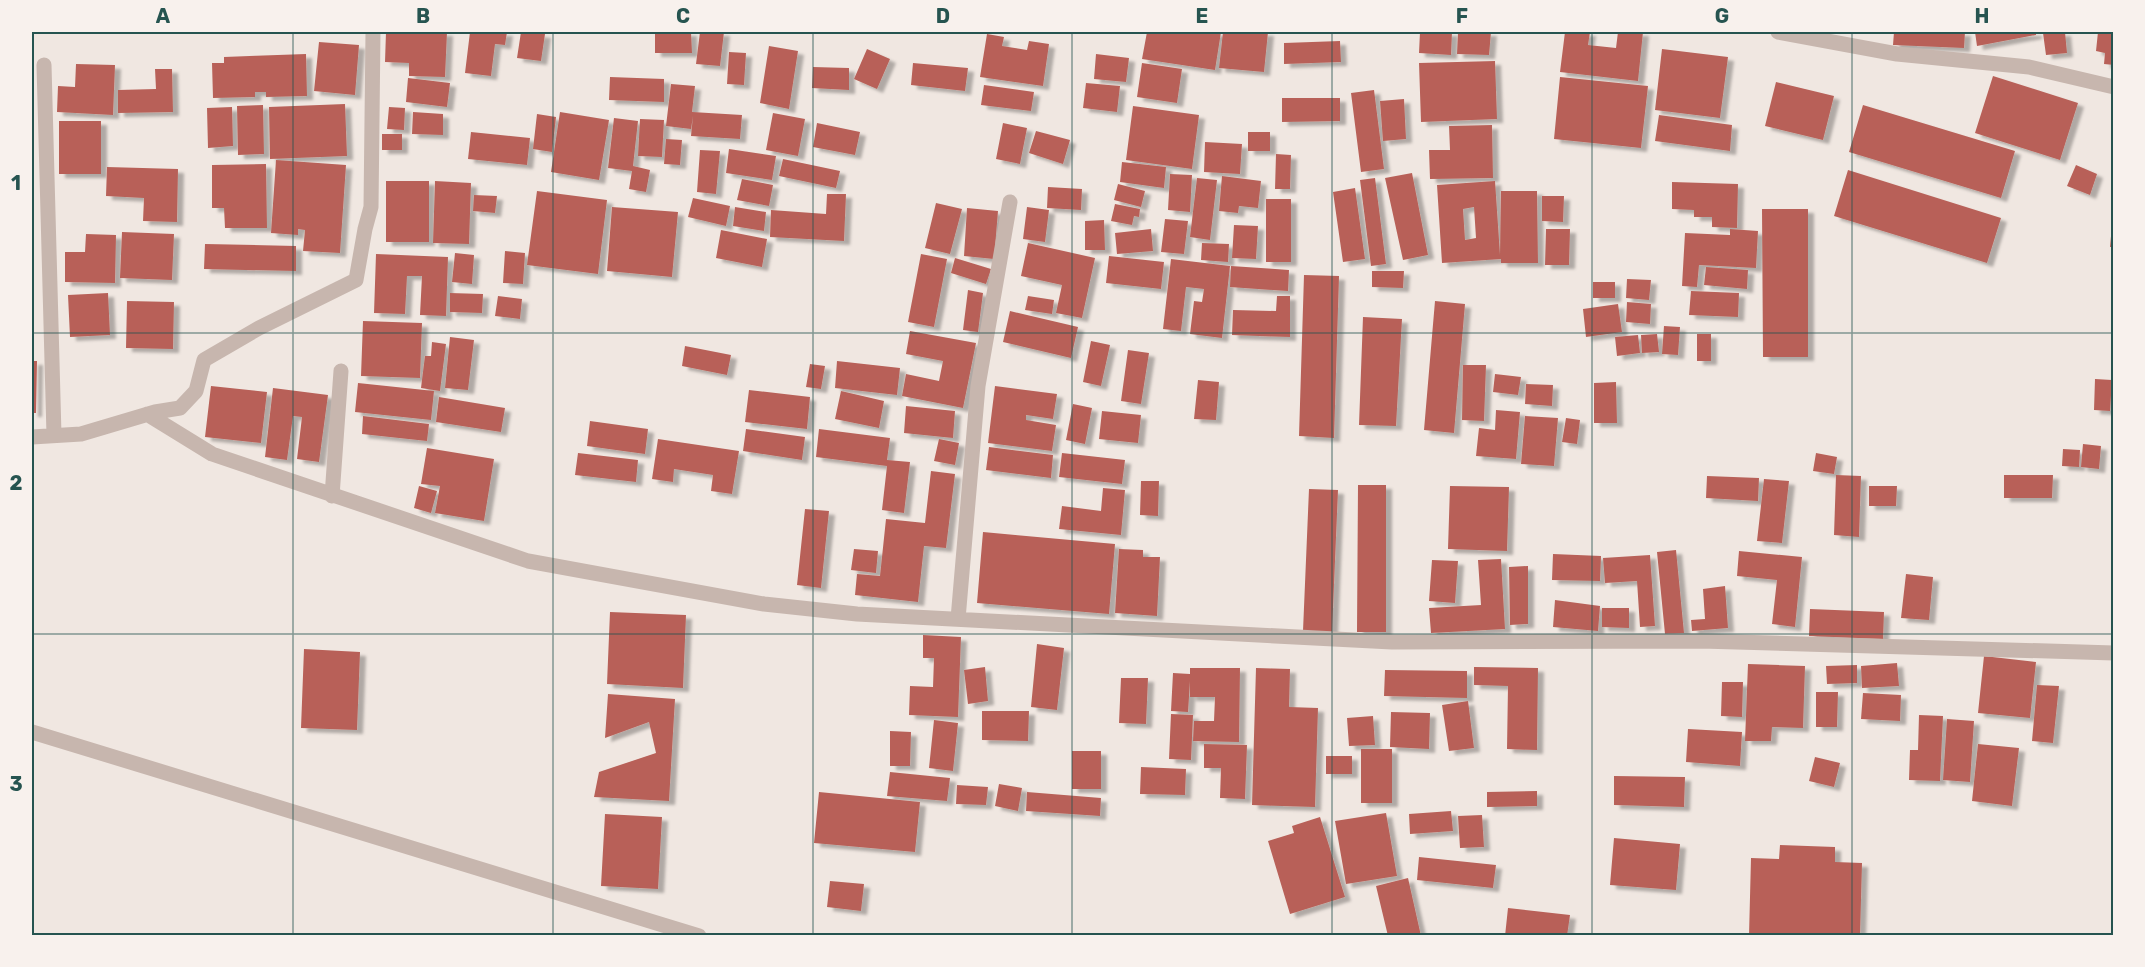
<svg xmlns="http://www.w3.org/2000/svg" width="2145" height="967" viewBox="0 0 2145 967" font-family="Rubik,sans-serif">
<defs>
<filter id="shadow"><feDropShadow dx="6" dy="4" stdDeviation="1.5" flood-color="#0004"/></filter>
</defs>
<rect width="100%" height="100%" fill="#f0e7e1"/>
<path fill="#b86158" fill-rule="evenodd" filter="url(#shadow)" d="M386 32H447L445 77 409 76V63L385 62Z
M470 32H507L505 45 495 44 491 76 465 73Z
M521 32 545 34 541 61 517 58Z
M655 32H691L692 53H655Z
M700 32H724L720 66 696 64Z
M1147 32H1221L1215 70 1142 59Z
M1223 32H1268L1264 72 1219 68Z
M1420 32H1452L1451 55 1419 53Z
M1458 32H1491L1489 55 1457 54Z
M1565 32H1590L1588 45 1616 48 1618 32H1643L1638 81 1560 72Z
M1894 32H1965L1964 48 1893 45Z
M1975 32H2036V35L1977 46Z
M2065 32 2067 53 2046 55 2043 33Z
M2098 32H2114V65L2104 64 2105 53 2096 51Z
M987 34 1004 37 1002 46 1027 50 1029 41 1049 44 1043 86 980 77Z
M1340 41 1341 62 1284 64V43Z
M319 42 359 45 355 95 314 91Z
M769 46 798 51 789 109 760 103Z
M867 49 890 59 877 89 854 79Z
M1662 49 1728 57 1720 118 1655 110Z
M729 52 746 53 744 85 727 84Z
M306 54 307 96 266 97V92H255V97L213 98 212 63H224V57Z
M1096 54 1129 58 1126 82 1094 79Z
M1495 61 1497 119 1421 122 1419 63Z
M913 63 968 68 965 91 911 85Z
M1142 63 1182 69 1177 103 1137 97Z
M76 64 115 65 113 115 57 112 58 86 75 87Z
M813 67 849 68V90L812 88Z
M155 69H172L173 112 118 113V90L156 89Z
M1993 76 2078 103 2060 160 1975 133Z
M610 77 664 79V102L609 100Z
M1560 77 1648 86 1641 148 1554 139Z
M408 78 450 83 447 107 406 102Z
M1776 82 1834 96 1823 140 1765 126Z
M1086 83 1120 86 1117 112 1083 108Z
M671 84 695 86 692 112 742 115 740 139 691 136 693 116 691 129 666 126Z
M984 85 1034 92 1031 111 981 105Z
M1374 90 1384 169 1361 172 1351 93Z
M1282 98H1340V121L1282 122Z
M1404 99 1406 139 1383 141 1380 101Z
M345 104 347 156 270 159 269 107Z
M263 105 264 154 238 155 237 106Z
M1863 105 2015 151 2001 198 1849 152Z
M1133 106 1199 115 1192 169 1126 160Z
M232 107 233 146 208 148 207 108Z
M389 107 405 108 404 130 387 129Z
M413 112 443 114V135L412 134Z
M560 112 609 120 599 180 551 172Z
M773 113 805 119 798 156 766 150Z
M537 114 556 117 552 152 533 149Z
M1659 115 1732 125 1730 151 1655 141Z
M614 118 638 121 633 166 650 170 646 192 629 189 632 171 608 168Z
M640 119 664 120 662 157 638 156Z
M59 121H101V174H59Z
M817 123 860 132 855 155 813 147Z
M1003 123 1027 128 1020 164 996 159Z
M1492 125 1493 178 1430 179 1429 150H1450L1449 126Z
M1036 131 1070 140 1063 164 1029 153Z
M471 132 530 138 527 165 468 159Z
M1248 132H1270V151H1248Z
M382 134H402V150H382Z
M666 139 682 140 680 165 664 164Z
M1205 142 1242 144 1240 174 1204 172Z
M729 149 776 156 772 180 726 173Z
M700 150 720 151 716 194 697 192Z
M1276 154 1291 155 1290 189H1275Z
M783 159 840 171 836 188 779 176Z
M276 160 346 165 340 253 303 251 305 230 298 229V235L271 233Z
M1122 162 1166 167 1164 188 1120 182Z
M266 164 267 228H225L224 208H212V165Z
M2076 165 2097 174 2090 195 2067 186Z
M107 167 178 169 177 222 143 221 144 198 106 196Z
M1848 170 2001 218 1987 263 1834 216Z
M1412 173 1428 255 1403 260 1385 178Z
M1170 174 1192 175 1190 212 1168 210Z
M1222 176 1261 181 1258 208 1239 206 1238 213 1219 211Z
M1197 178 1217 180 1210 240 1190 237Z
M1375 178 1386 264 1371 266 1360 180Z
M742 179 773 185 769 206 737 200Z
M386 181H429V242H386Z
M435 181 471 183 469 244 433 243Z
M1495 181 1500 255 1501 191H1537L1538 263H1501V259L1442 263 1437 185ZM1474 207 1476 238 1465 240 1463 209Z
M1672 182 1738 184 1737 228 1712 227V217H1694V210L1672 209Z
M1118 184 1145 191 1141 207 1114 200Z
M1048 187 1082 189 1081 210 1047 208Z
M1355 188 1365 259 1343 262 1333 192Z
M537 191 607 200 598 274 527 265Z
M827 194H846L844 241 770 237 771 210 826 214Z
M474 195 497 196 495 213 473 211Z
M1542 196H1564L1563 222 1542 221Z
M693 198 730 206 726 226 688 217Z
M1266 199H1291V262H1266Z
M936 203 962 209 950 254 925 248Z
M1115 204 1140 209 1139 217 1134 216 1132 225 1111 221Z
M612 207 678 212 672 277 607 271Z
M735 207 766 212 764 231 733 226Z
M1027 207 1049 210 1045 242 1023 239Z
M967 208 998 211 994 259 964 256Z
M1762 209H1808V357H1763Z
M1165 219 1188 221 1184 254 1161 252Z
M1104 220 1105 250H1085V221Z
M1234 225 1258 226 1256 259 1232 258Z
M2112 225H2114V247H2110Z
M1151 229 1153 251 1117 254 1115 233Z
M1546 229H1570L1569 265H1545Z
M1730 229 1758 231 1756 268 1699 265 1697 287 1682 286 1685 233 1730 235Z
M721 230 767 239 762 267 716 258Z
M122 232 174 234 172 280 120 278Z
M86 234 116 235 115 283 65 282V252H85Z
M1028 243 1095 258 1082 318 1056 313 1062 285 1021 276Z
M1202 243 1229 244 1228 262 1201 260Z
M205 244 296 246V271L204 269Z
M505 251 525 253 523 284 503 283Z
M455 253 474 255 472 284 452 282Z
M376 254 448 257 446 316 420 315 422 276H407L405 314 374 313Z
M921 254 947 259 934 327 908 322Z
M1109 256 1164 262 1161 289 1106 283Z
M955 258 991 269 986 284 951 273Z
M1171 259 1230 266 1222 338 1190 334 1194 301 1202 302 1204 289 1186 287 1181 331 1163 329Z
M1231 266 1289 270 1288 291 1230 287Z
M1706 267 1748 270 1747 289 1704 285Z
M1372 271H1404L1403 288 1372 287Z
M1304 275 1339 276 1334 438 1299 436Z
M1627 279 1651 280 1649 300 1626 298Z
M1593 282H1615V298H1593Z
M968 290 983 293 978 332 963 330Z
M1691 291 1739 293 1738 317 1689 315Z
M108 293 110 335 70 337 68 295Z
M450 293 483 294 482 313 450 312Z
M498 296 522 299 520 319 495 316Z
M1028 296 1054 300 1052 314 1025 310Z
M1277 296H1290V337L1232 335 1233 310 1276 311Z
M127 301 174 302 173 349 126 348Z
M1435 301 1465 304 1454 433 1424 430Z
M1627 302 1651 304 1650 324 1626 322Z
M1618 304 1622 332 1586 337 1583 309Z
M1010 311 1078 327 1071 358 1003 342Z
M1363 317 1402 319 1396 426 1359 425Z
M363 321 422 323 420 378 361 376Z
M1664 326 1680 327 1678 355 1662 354Z
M910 331 976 343 963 408 902 396 906 374 939 381 943 361 906 354Z
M1657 334 1659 352 1642 353 1641 335Z
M1697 334H1711V361H1697Z
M1638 335 1640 353 1617 356 1615 337Z
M450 337 474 340 468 390 445 388Z
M1091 341 1110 345 1101 386 1083 382Z
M432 342 446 344 440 391 421 388 425 356H431Z
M685 346 731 355 727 375 682 366Z
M1128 350 1149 353 1141 404 1121 401Z
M32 361H37L36 413H32Z
M837 361 900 368 897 395 835 388Z
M810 364 825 366 821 389 806 387Z
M1463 365H1486L1484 421 1462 420Z
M1495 374 1521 377 1518 395 1493 392Z
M2095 379 2112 380 2110 411 2094 410Z
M1198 380 1219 382 1216 420 1194 419Z
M1616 382 1617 423H1594V383Z
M358 383 434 391 431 420 355 412Z
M1526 384 1553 385 1552 406 1525 404Z
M211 386 267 392 261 443 205 437Z
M995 386 1057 394 1053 419 1026 415V420L1056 425 1052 451 988 443Z
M273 388 328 395 319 462 297 459 302 417 293 416 287 460 265 457Z
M749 390 810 397 807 429 745 422Z
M841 391 884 401 879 428 835 419Z
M439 397 505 408 501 432 436 422Z
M1073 404 1092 408 1085 444 1066 440Z
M906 406 955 411 953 438 904 433Z
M1496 410 1520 412 1516 459 1476 456 1479 428 1495 430Z
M1102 411 1141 415 1138 443 1099 439Z
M363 416 429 424 427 441 362 434Z
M1525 416 1558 418 1554 466 1521 464Z
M1566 418 1580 420 1577 444 1562 442Z
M590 421 648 429 645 454 587 446Z
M746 429 805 437 802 460 743 451Z
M819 429 890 438 887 460 910 462 904 513 882 510 887 466 816 457Z
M658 439 739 451 732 494 711 491 713 475 674 469 673 482 652 479Z
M939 439 959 443 955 465 934 461Z
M2083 444 2101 446 2099 469 2081 467Z
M989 447 1053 455 1051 478 986 470Z
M427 448 494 459 484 521 435 513 440 486 421 484Z
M2063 449 2080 450 2079 467 2062 466Z
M578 453 638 460 636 482 575 475Z
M1062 453 1125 460 1122 484 1059 477Z
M1816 453 1837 457 1834 474 1813 471Z
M931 471 955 474 946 548 924 546 918 602 855 595 857 574 880 576 886 519 925 523Z
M1836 475 1861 476 1859 537 1834 535Z
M2004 475H2053L2052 498H2004Z
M1707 476 1759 478 1758 501 1706 498Z
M1764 479 1789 481 1782 543 1757 541Z
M1141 481H1159L1158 516 1140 515Z
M1358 485H1386V632H1357Z
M419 486 437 491 431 513 414 508Z
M1450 486 1509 487 1507 551 1448 549Z
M1869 486H1897L1896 506H1869Z
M1103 488 1125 490 1121 535 1059 529 1062 506 1101 511Z
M1309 489 1338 490 1332 632 1303 631Z
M805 509 829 511 821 588 797 585Z
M983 532 1115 544 1109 614 977 603Z
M854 549 878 551 876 573 851 570Z
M1119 549 1143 550V557H1160L1157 616 1115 613Z
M1676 550 1684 633 1665 634 1657 552Z
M1739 551 1802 557 1795 627 1772 624 1777 580 1737 576Z
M1553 554 1601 556 1600 581 1552 580Z
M1650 555 1655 626 1640 627 1637 581 1605 583 1603 558Z
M1501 559 1505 629 1431 633 1429 608 1481 605 1478 560Z
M1432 560 1458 561 1455 603 1429 601Z
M1528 566V624L1510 625 1509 567Z
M1906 574 1933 577 1929 620 1901 618Z
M1725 586 1728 628 1692 631 1691 620 1705 619 1703 589Z
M1555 600 1600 606 1598 631 1553 627Z
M1602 608H1629V628L1602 627Z
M1810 609 1884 612 1883 639 1809 636Z
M610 612 686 615 683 688 607 684Z
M923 635 961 637 958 717 909 715 910 686 933 687 934 658H923Z
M1037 644 1064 648 1057 710 1031 707Z
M304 649 360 652 357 730 301 728Z
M1984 656 2036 662 2030 718 1978 713Z
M1897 663 1899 686 1862 688 1861 666Z
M1748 664 1805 666 1803 728 1772 727 1771 741H1745Z
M1857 665V683L1827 684 1826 666Z
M985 667 988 701 968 704 964 670Z
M1474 667 1538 668 1537 750 1507 749 1508 686 1474 685Z
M1190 668H1240L1239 742 1193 741 1194 721H1214L1215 697H1190V681L1188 712 1171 711 1173 673 1190 674Z
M1256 668 1290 669 1289 707 1318 708 1315 807 1252 805Z
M1385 670 1467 671V698L1384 696Z
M1121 678H1148L1146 724 1119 723Z
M1722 682H1743L1742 717 1721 716Z
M2037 685 2059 686 2053 743 2032 741Z
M1816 692H1838L1837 727H1816Z
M1863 693 1901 695 1900 721 1861 719Z
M608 694 675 699 669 801 594 797 599 772 656 753 649 722 605 738Z
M1468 701 1474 748 1449 751 1442 705Z
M982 711H1029L1028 741 982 740Z
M1391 712 1430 713 1429 749 1390 747Z
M1171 714 1193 715 1191 760 1169 759Z
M1919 715 1943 716 1940 781 1909 780 1910 750H1918Z
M1373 716 1375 745 1349 746 1347 718Z
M1947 719 1974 721 1970 782 1943 780Z
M934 720 958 723 953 771 929 768Z
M1688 729 1742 732 1740 766 1686 762Z
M890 731 911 732 910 766H890Z
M1204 744 1247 745 1245 799 1220 798 1221 768H1204Z
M1978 744 2019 748 2012 806 1972 801Z
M1361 749H1392V803H1361Z
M1072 751H1101V789H1072Z
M1326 756H1352V774H1326Z
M1815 757 1840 763 1834 787 1809 781Z
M1141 767 1186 769 1185 795 1140 794Z
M890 772 950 778 947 801 887 796Z
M1614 776 1685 777 1684 807 1614 805Z
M999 784 1022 788 1018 811 995 806Z
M957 785 988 787 986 805 956 804Z
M1537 791V806L1487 807V792Z
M819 792 920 802 915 852 814 843Z
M1027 792 1101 798 1100 816 1026 811Z
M1451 811 1453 831 1410 834 1409 814Z
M1386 813 1397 876 1346 884 1335 821Z
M605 814 662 817 658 889 601 886Z
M1482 815 1484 847 1460 848 1458 816Z
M1320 817 1345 897 1290 914 1268 841 1294 833 1292 826Z
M1614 838 1680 844 1676 890 1610 885Z
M1780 845 1835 847V862L1862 863 1860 936H1749L1751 858 1779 859Z
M1419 857 1496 865 1493 888 1417 880Z
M1408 878 1421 936H1388L1376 886Z
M830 881 864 884 861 911 827 907Z
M1508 908 1570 915 1567 936H1505Z"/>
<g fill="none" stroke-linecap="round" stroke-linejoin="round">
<path stroke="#c7b6ae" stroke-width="15" d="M1778 32 1897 54 2029 67 2114 87
M44 65 54 435
M147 414 212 454 528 561 764 604 857 614 1392 642 1701 641 2114 653
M32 437 81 434 155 412 180 408 196 391 204 360 259 328 356 280 365 229 371 207 373 32
M332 496 341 371
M958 619 978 386 1010 202
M32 732 699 936"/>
</g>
<path fill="none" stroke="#265450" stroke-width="1.5" stroke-opacity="0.55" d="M293 32V936M553 32V936M813 32V936M1072 32V936M1332 32V936M1592 32V936M1852 32V936M32 333H2114M32 634H2114"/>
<rect width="2145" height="967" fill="none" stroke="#f8f1ed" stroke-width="66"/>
<rect x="33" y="33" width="2079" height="901" fill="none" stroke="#265450" stroke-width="2"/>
<g font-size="20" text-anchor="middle" font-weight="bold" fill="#265450">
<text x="163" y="23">A</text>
<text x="423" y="23">B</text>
<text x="683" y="23">C</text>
<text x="943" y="23">D</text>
<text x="1202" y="23">E</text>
<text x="1462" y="23">F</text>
<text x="1722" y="23">G</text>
<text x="1982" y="23">H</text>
<text x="16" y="190">1</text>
<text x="16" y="490">2</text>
<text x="16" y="791">3</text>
</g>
</svg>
